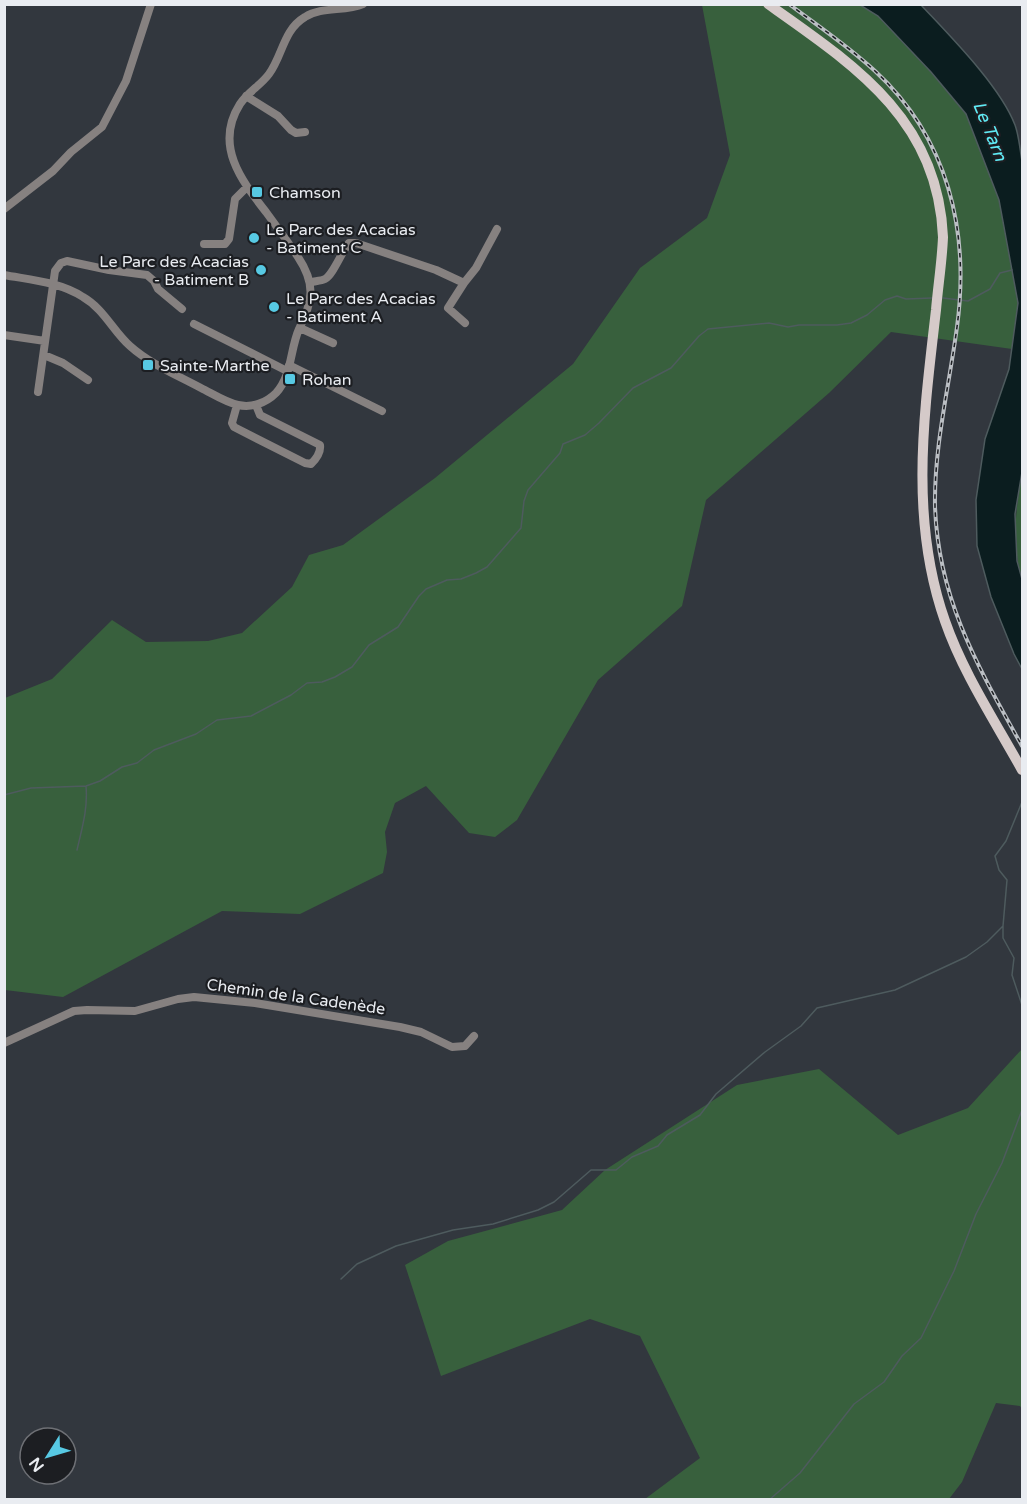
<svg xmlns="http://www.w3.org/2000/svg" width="1027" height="1504" viewBox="0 0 1027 1504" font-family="'Varela Round',sans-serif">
<rect width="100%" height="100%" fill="#32373e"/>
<path fill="#38603d" d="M702 5H860L878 16 931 72 966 114 999 200 1018 303 1012 349 891 332 829 393 706 500 682 606 598 680 517 820 495 837 469 833 426 786 395 803 385 832 387 852 383 873 300 914 222 911 63 997 5 990V698L52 679 112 620 146 642 208 641 242 633 292 587 309 555 343 545 435 478 573 364 640 268 707 218 730 155Z
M1022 472V579C1011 543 1016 508 1022 472Z
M1022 1049V1409L1020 1406 996 1403 962 1482 949 1499H645L700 1458 640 1336 590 1319 441 1376 405 1265 448 1241 562 1210 605 1170 737 1085 819 1069 898 1135 968 1108Z"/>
<path fill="#0b1d1f" stroke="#4e5b5e" stroke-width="1.5" d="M860 5H921C950 36 1000 86 1015 125 1019 136 1020 150 1022 161V472L1015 514 1017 561 1022 579V669L1014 654 991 597 977 546 976 500 985 439 1009 369 1018 303 999 200 966 114 931 72 878 16Z"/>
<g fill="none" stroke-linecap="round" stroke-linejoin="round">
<path stroke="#4e5b5e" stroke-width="1.5" d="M943 298 968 301 990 289 1000 273 1012 270
M4 795 31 788 86 786 100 781 122 767 137 763 154 750 196 734 217 720 251 716 291 695 307 683 322 682 335 677 352 667 369 645 398 627 419 596 426 589 447 580 461 579 476 573 487 567 521 528 524 501 528 490 560 453 563 444 585 435 599 423 633 388 671 368 699 336 708 329 769 323 788 327 799 325H837L851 323 867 315 885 300 897 296 906 299 932 298
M77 850C82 828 88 809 86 786
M1003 926V938L1014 958 1012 975 1022 1005
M341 1279 357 1264 396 1246 453 1230 493 1224 538 1210 554 1202 591 1170H616L632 1157 658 1146 667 1135 700 1115 716 1094 765 1052 801 1026 817 1008 895 990 966 957 987 942 1003 926 1007 880 999 870 995 856 1006 841 1022 802
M769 1500 800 1473 854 1404 884 1382 902 1356 921 1338 954 1271 976 1214 1002 1163 1022 1110"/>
<path stroke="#868180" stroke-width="8" d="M246 96 278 116 291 130 296 133 305 132
M4 209 53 171 71 152 102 127 126 81 151 4
M204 244H225L229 239 235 199 247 187
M4 275C31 280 60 282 83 297 104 309 113 331 130 346 150 364 177 375 201 388 213 394 225 402 238 405 252 408 266 403 276 393 292 376 290 349 299 329 313 301 316 284 298 257 288 242 277 227 266 212 241 180 214 145 240 104 248 92 261 85 269 74 283 55 283 30 305 17 322 6 345 12 363 4
M311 282C315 281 321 281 325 279 333 275 342 251 349 243H356L436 270 464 283 476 268 497 229
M464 283 448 308 465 323
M194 324 287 371
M300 328 333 343
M4 335 45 341
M44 355 63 363 88 380
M289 365 382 411
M38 392 55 271 61 263 67 261 109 270 147 275 154 281 158 289 182 309
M237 405 232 423 234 427 305 463 311 464C316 459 321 452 320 445L260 415 256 405
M4 1043 74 1011 87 1010 135 1011 178 999 194 997 255 1003 400 1027 421 1032 452 1047 465 1046 474 1036"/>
<path stroke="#d5cac9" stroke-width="10" d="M768 4C856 66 938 120 943 237 942 262 938 286 936 310 924 414 909 519 945 621 963 673 995 721 1022 770"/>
<defs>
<path id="rail" d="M789 4C818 26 848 46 875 71 948 138 970 231 957 327 949 387 934 446 935 506 938 599 978 667 1022 746"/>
</defs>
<use href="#rail" stroke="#babec3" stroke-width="4"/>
<use href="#rail" stroke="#1c1e22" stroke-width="1.5" stroke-dasharray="4.5" stroke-linecap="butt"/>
</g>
<g fill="#57c9e3" stroke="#1c1e22" stroke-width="2">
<rect x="251" y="186" width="12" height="12" rx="3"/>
<circle cx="254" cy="238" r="6"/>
<circle cx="261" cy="270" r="6"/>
<circle cx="274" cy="307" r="6"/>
<rect x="142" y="359" width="12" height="12" rx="3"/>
<rect x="284" y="373" width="12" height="12" rx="3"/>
</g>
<g text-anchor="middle" stroke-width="4.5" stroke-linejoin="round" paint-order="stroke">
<g font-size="16" fill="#e9ecf1" stroke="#1c1e22" text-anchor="start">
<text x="269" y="198">Chamson</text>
<text x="266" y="235">Le Parc des Acacias<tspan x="266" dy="18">- Batiment C</tspan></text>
<text x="249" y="267" text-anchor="end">Le Parc des Acacias<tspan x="249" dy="18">- Batiment B</tspan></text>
<text x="286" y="304">Le Parc des Acacias<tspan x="286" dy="18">- Batiment A</tspan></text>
<text x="160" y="371">Sainte-Marthe</text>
<text x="302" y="385">Rohan</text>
</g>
<g font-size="16" fill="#e9ecf1" stroke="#1c1e22">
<text transform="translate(296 996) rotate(8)" y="6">Chemin de la Cadenède</text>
</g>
<g font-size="18" font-style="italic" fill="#60ebf5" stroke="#1c1e22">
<text transform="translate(990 131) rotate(68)" y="6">Le Tarn</text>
</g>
</g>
<rect width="1027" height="1504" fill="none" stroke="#e9ecf1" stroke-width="12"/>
<g transform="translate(48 1456) rotate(233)"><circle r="28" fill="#1c1e22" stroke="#6e7075" stroke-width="1.5"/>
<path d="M0-4.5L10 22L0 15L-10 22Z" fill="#57c9e3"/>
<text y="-9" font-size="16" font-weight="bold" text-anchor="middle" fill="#e9ecf1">N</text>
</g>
</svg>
